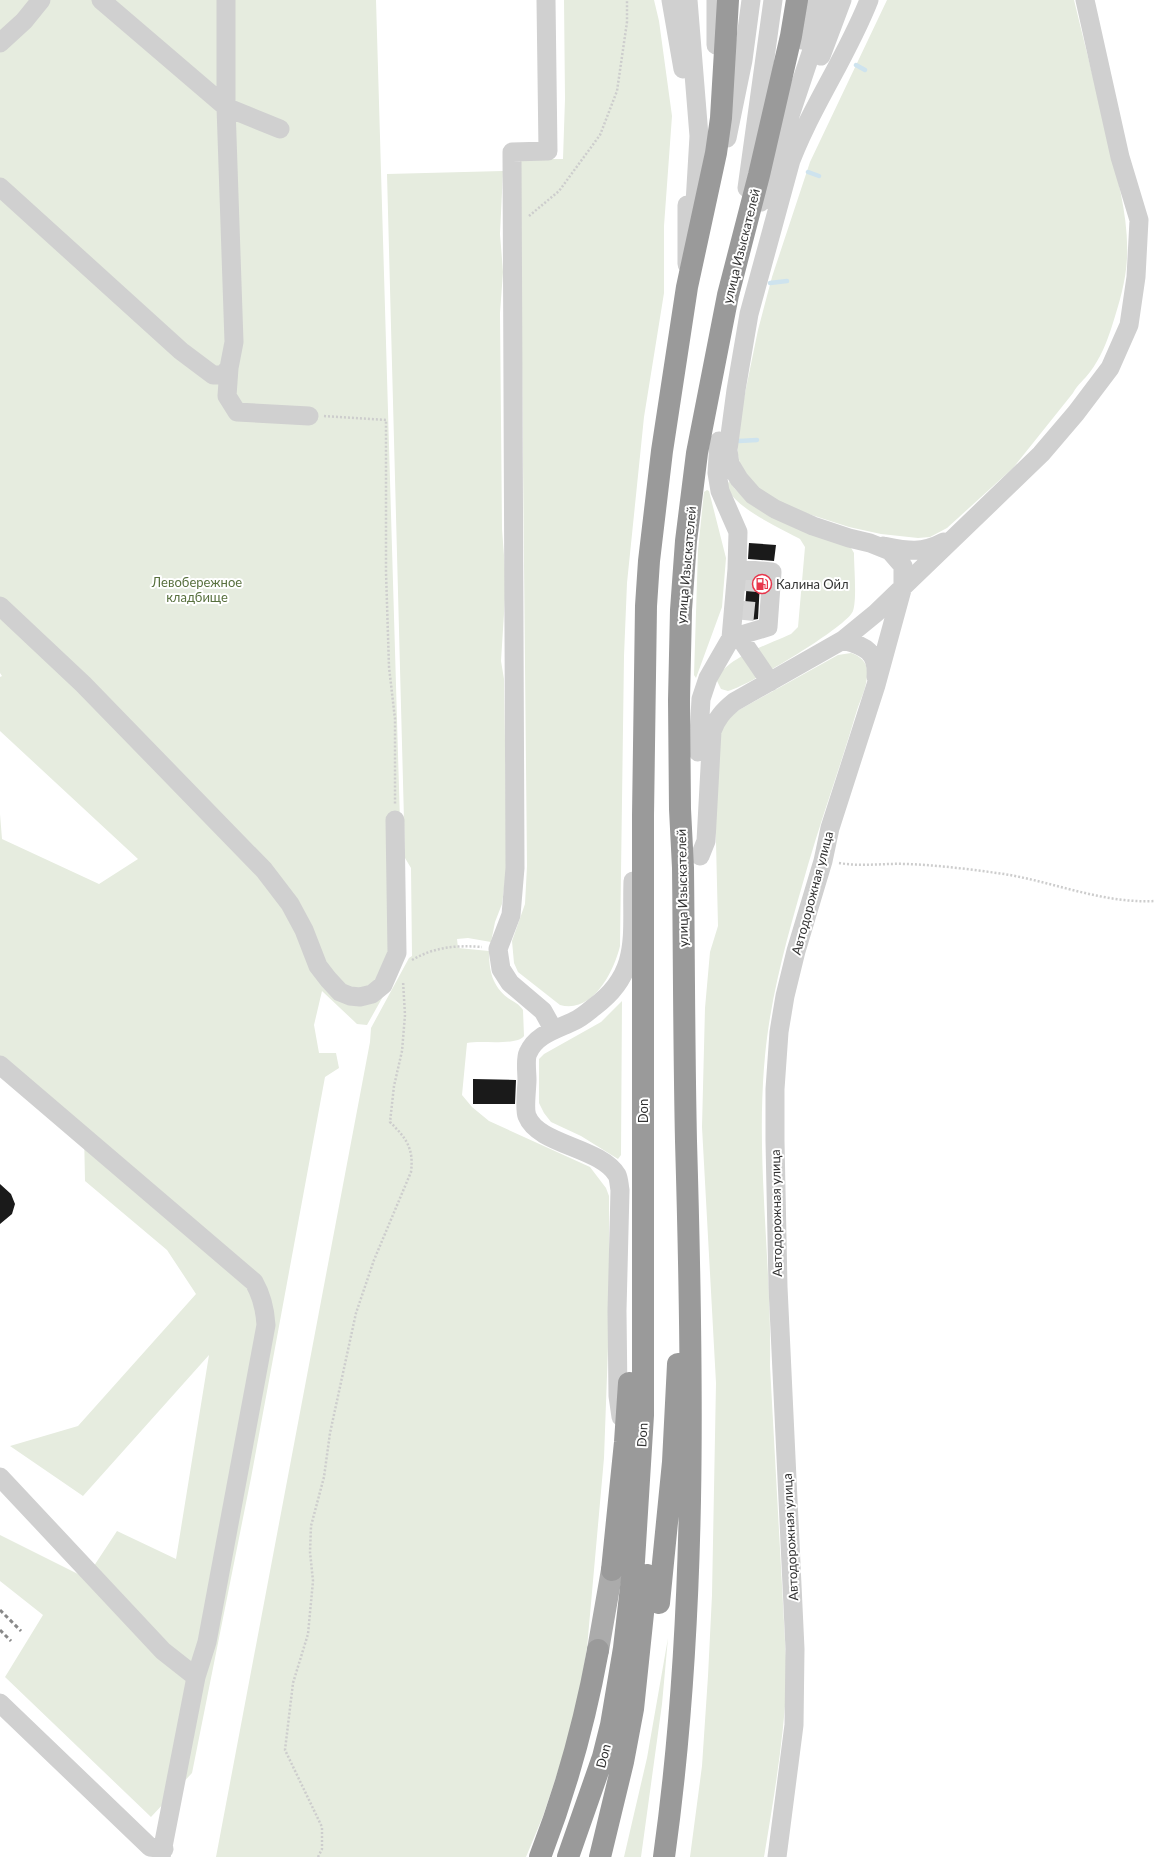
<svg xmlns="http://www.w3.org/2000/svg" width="1155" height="1857" viewBox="0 0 1155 1857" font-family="Lato,sans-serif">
<rect width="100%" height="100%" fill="#fff"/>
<path fill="#e6ecdf" d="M0 0H376L404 959 367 1025 357 1024 322 991 314 1025 319 1053H336L339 1068 325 1077 251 1478 192 1773 151 1817 5 1677 43 1615 0 1581V1535L86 1578 117 1531 176 1559 209 1355 83 1496 10 1446 78 1426 196 1294 167 1250 85 1181 84 1132 0 1062V814L2 839 99 884 138 859 0 731V677L2 676 0 673Z
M564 0H654L659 21 672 116 664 226V293L644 417 627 583 624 656 620 946C614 971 593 1014 560 1005L518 972 514 963 512 941 525 904 527 866 520 159H563L565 99Z
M887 0H1074C1085 46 1097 92 1108 138 1117 177 1129 218 1127 258 1126 281 1119 304 1112 326 1107 342 1100 359 1090 372 1084 380 1078 384 1073 393L1013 468 947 528 930 537 918 538 881 534 849 527 793 509 757 490 741 468 738 455 737 432 758 330 772 277 810 162Z
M503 171 500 234 503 272 500 313 502 529 506 582 501 661 504 679 507 866 502 904 495 922 491 942 468 938 457 939 458 948 489 951C489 970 492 986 508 998 514 1002 519 1004 523 1010L524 1036C517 1046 480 1040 467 1043L462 1095 472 1107 489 1121 590 1167 606 1188 609 1196V1320L604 1458 587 1648 577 1706 563 1756 543 1816 526 1857H216L370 1042 371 1028 409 958 412 956 411 868 405 858 387 174Z
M729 481 735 489 752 505 850 546 854 553C854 567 857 599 853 611 847 627 746 687 728 691L721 689 717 681C722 659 770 644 791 634L798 627 805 547 800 539C786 531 718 501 729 481Z
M707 490 709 491 726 558 722 607 696 678 694 675 698 550 704 492Z
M851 653C860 656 867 662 867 671 868 685 861 698 857 710 842 762 823 813 808 865 790 928 771 991 765 1056 755 1159 772 1263 770 1366L787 1677C784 1738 774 1797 764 1857H690L702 1766 708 1676 712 1595 716 1383 702 1127 705 1008 710 952 718 926 715 800 718 734 731 716 739 710 838 655Z
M622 1001 621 1155 618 1159 581 1136 551 1122 544 1113 539 1103V1059L544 1054 601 1022Z
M668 1638 662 1704 641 1857H624L647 1758Z"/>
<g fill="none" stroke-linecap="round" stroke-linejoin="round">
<path stroke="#cee3ee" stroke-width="4.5" d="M856 65 865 70
M808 172 819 176
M770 283 787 281
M739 441 757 440"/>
</g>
<path fill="#1a1a1a" d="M749 543 776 545 774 561 748 559Z
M747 581 760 582 758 619 752 620H744Z
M473 1079 516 1080 515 1104H473Z
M0 1184 11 1194 15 1204 12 1214 0 1224Z"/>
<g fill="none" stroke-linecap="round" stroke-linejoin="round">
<path stroke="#d6d6d6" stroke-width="19" stroke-dasharray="19 10" stroke-linecap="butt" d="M744 620 749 570"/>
<path stroke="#cdcdcd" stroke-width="2.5" stroke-dasharray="2 2" stroke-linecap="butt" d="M529 216 559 191 600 135 617 91 627 22V0
M324 416 386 420V572L389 667 395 719V804
M839 863C862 867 884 863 906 864 937 865 967 869 997 873 1050 880 1101 904 1155 901
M412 960C434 947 456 945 482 947
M318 1857 322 1849V1827L285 1750 293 1683 308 1634 313 1581 310 1552 311 1526 324 1477 330 1433 356 1313 374 1260 411 1172C414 1148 406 1138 390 1122L394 1086 402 1051 405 1015 403 981"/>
<path stroke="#d0d0d0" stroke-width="19" d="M101 0 226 107 280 129
M226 0V107L234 342 229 368 227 396 237 412 309 416
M546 0 548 151 512 152 515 868 511 915 498 949 501 969 510 983 543 1011 553 1029
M671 0 683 69
M688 0 699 136 694 220
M716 0V45
M802 40 812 0
M0 43 24 21 41 0
M821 56 842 0
M727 138 743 60 751 0
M787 171C808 111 846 59 869 0
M0 187 181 351 213 375H223L229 368
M747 188 773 0
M761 202 815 41 826 0
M687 264V205
M883 546C908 551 921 554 944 542
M0 606 83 684 264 870 290 904 304 930 318 966 328 979 340 992 350 996 360 997 372 994 383 985 397 953 395 820
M738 635 770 682
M731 638 768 627 772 572 737 569
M843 640C865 646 878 652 876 677
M698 752 701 699 708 678 731 638 737 569 738 532 720 491 717 473 719 441
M700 856 706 841 712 731C717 718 723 711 734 702L843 640 876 613 1041 454 1076 413 1110 368 1129 325 1136 277 1139 220 1120 157 1085 0
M0 1065 254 1282C262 1296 265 1308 266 1325L207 1642 196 1677 161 1857
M621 1417 618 1396 617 1311 620 1190C619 1185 619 1179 617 1175 600 1147 538 1145 527 1116 524 1109 527 1088 527 1080 527 1072 525 1059 528 1053 536 1034 558 1029 574 1021 581 1018 588 1012 594 1007 642 972 631 933 633 881
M0 1477 163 1651 196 1677
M0 1703 150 1847 164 1849
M777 1857 794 1725 795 1649 778 1287 775 1141V1089L779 1032 785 996 796 951 823 861 830 828 876 685 903 586V566L890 551 870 543 849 538 813 526 775 509 753 495 739 479 730 464 728 450 736 390 749 314 791 160"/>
<path stroke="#ababab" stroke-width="22" d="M598 1650 612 1570"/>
<path stroke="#9a9a9a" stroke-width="22" d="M612 1570 625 1442 629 1383
M659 1603 673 1462 678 1364
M540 1857C566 1790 585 1721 598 1650
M568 1857 603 1757 611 1725 624 1648 634 1561 643 1415V816L646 606 649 561 662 451 687 287 716 153 721 118 728 0
M600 1857 623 1762 633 1709 647 1575
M664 1857C697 1620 693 1380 686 1141 684 1050 684 959 683 868L680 809 679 700 681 610 686 541 697 453 728 295 759 175 791 36 797 0"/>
<path stroke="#888" stroke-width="3" stroke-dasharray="4 3" stroke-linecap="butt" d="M0 1610 21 1631
M0 1630 11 1641"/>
</g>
<defs>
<symbol id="fuel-ring" viewBox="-11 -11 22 22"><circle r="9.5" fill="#fff" stroke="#e8364b" stroke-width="1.5"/><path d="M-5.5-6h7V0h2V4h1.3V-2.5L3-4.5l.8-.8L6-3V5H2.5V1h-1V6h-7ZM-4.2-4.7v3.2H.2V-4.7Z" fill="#e8364b"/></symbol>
</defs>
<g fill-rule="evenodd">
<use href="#fuel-ring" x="751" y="573" width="22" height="22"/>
</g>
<g text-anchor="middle" stroke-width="4" stroke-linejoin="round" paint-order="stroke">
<g font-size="13" fill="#333" stroke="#fff">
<text transform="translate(741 246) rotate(-76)" y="5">улица Изыскателей</text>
<text transform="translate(686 565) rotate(-85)" y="5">улица Изыскателей</text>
<text transform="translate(682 888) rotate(-91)" y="5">улица Изыскателей</text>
<text transform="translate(812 893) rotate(-75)" y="5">Автодорожная улица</text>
<text transform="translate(643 1111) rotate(-90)" y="5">Don</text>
<text transform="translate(776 1213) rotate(-91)" y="5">Автодорожная улица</text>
<text transform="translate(642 1435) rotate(-87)" y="5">Don</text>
<text transform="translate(790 1537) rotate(-93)" y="5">Автодорожная улица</text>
<text transform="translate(603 1756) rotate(-75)" y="5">Don</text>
</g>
<g font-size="13" fill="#58703e" stroke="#fff">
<text x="197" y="587">Левобережное<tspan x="197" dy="15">кладбище</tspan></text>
</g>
<g font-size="13" fill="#333" stroke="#fff" text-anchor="start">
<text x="776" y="589">Калина Ойл</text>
</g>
</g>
</svg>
